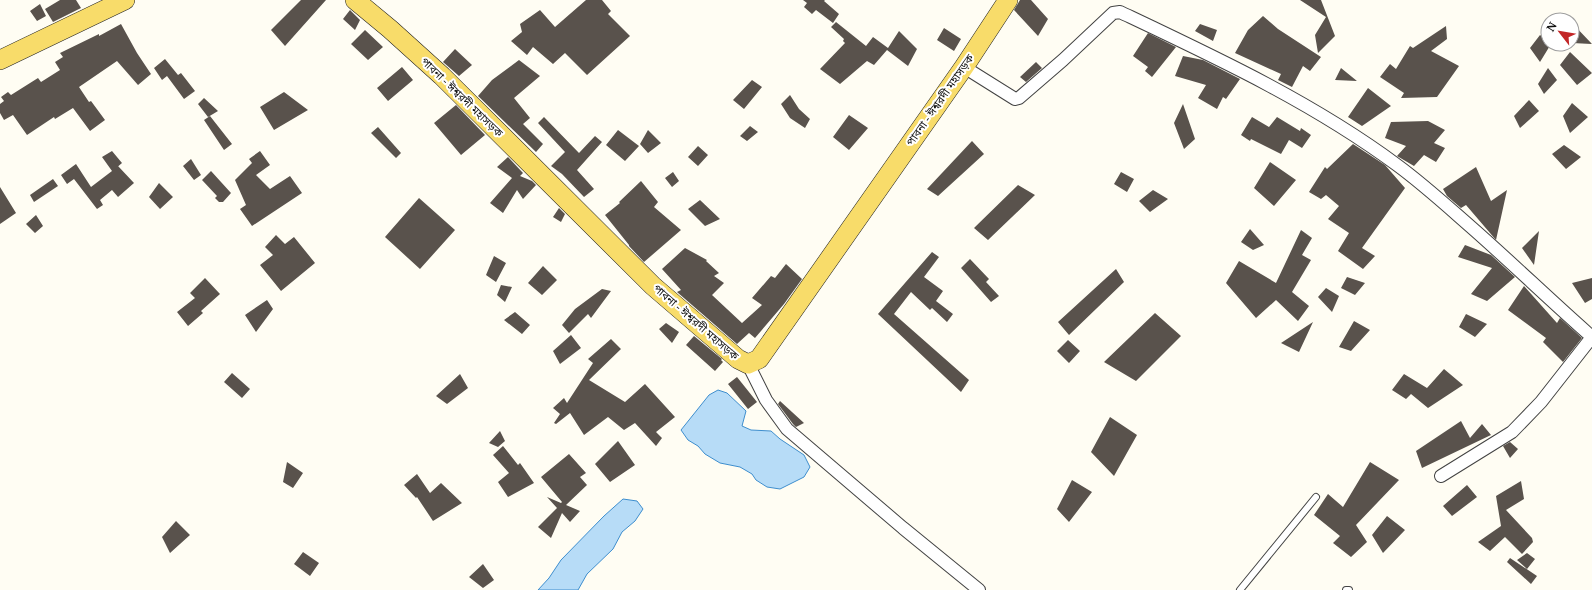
<svg xmlns="http://www.w3.org/2000/svg" width="1592" height="590" viewBox="0 0 1592 590" font-family="'Noto Serif','Noto Sans Bengali',serif">
<rect width="100%" height="100%" fill="#fffdf3"/>
<path fill="#b7dcf7" stroke="#3e8ece" d="M718 390 727 393 746 411 742 426 751 430 771 431 780 439 804 455 810 467 804 477 780 489 767 487 756 480 752 474 740 467 720 463 705 454 698 446 688 440 681 430 709 395Z
M623 499 637 501 643 509 635 521 622 532 613 549 587 574 578 590H538L549 578 561 560 604 516Z"/>
<path fill="#59524c" d="M60 0H76L81 8 53 22 45 9Z
M301 0H326L285 46 271 30Z
M586 0H602L611 11 608 14 630 36 587 75 565 53 553 64 533 47 527 55 511 41 522 32 520 24 540 10 555 27Z
M803 0H825L824 1 839 14 833 23 816 10 812 14 804 7 807 3Z
M1020 0H1031L1048 19 1038 36 1014 10Z
M1300 0H1321L1335 36 1318 53 1315 35 1326 17Z
M40 4 46 16 37 21 30 11Z
M350 10 360 20 355 30 343 19Z
M1263 16 1278 29 1321 57 1310 71 1303 66 1292 87 1278 80 1281 74 1235 53 1248 30Z
M836 22 866 46 873 37 888 48 899 31 917 49 908 66 887 50 874 65 867 61 840 84 820 69 845 43 843 41 844 39 831 27Z
M1572 23 1592 44 1572 43Z
M121 24 137 53 151 74 138 85 117 61 79 87 89 102 91 101 105 120 90 131 73 108 55 119 54 117 27 135 13 115 4 120 0 113V104L4 101 1 97 8 92 11 95 38 78 41 82 60 70 55 62 63 57 60 53 99 34V36Z
M1200 24 1217 30 1213 41 1195 31Z
M1446 26 1447 39 1431 51 1459 66 1437 97 1401 98 1404 93 1380 77 1390 64 1396 69 1410 46 1413 48Z
M944 28 961 39 954 51 937 40Z
M365 30 383 47 368 60 351 44Z
M1148 33 1176 47 1152 77 1145 71 1148 67 1133 56Z
M1540 35 1548 41V44H1551L1540 62 1530 48Z
M455 49 472 65 459 76 443 62Z
M1570 52 1592 73 1577 85 1560 65Z
M1183 56 1203 60 1240 79 1226 99 1223 97 1217 109 1198 98 1206 85 1175 76Z
M165 59 178 75 181 73 195 91 184 99 167 76 162 80 154 68Z
M519 60 540 76 514 98 530 118 523 124 543 144 536 152 478 96 492 80Z
M1036 62 1042 68 1026 82 1020 77Z
M402 67 413 80 388 101 377 88Z
M1341 68 1357 81 1335 80Z
M1548 68 1557 80 1544 94 1538 84Z
M752 80 762 87 744 109 733 100Z
M1368 88 1391 106 1362 126 1348 117Z
M284 92 308 110 274 130 260 107Z
M790 95 799 109 810 119 805 128 790 118 781 104Z
M204 98 218 111 208 117 198 104Z
M1529 100 1539 111 1520 128 1514 116Z
M1572 103 1588 117 1570 133 1563 116Z
M1183 104 1195 139 1184 149 1174 123Z
M456 105 485 135 461 155 434 123Z
M849 115 868 128 849 150 833 137Z
M210 116 232 144 224 150 204 120Z
M544 117 579 153 595 136 602 142 577 170 594 189 584 197 562 174 551 166 565 152 538 123Z
M1252 117 1269 127 1277 117 1300 131 1301 128 1311 135 1302 148 1289 140 1281 154 1251 139 1250 141 1241 135Z
M1428 121 1445 130 1434 143 1445 148 1436 162 1424 155 1414 166 1397 156 1406 146 1385 138 1391 122Z
M750 126 758 132 747 141 740 136Z
M378 127 401 153 396 158 371 133Z
M618 130 639 146 625 161 606 145Z
M648 130 661 143 648 153 640 144Z
M972 141 984 154 938 196 927 189Z
M1353 144 1385 165 1405 188 1362 248 1375 256 1363 269 1338 251 1349 233 1328 219 1339 206 1326 195 1321 199 1309 192 1325 167 1327 169Z
M1564 145 1581 157 1566 169 1552 154Z
M698 146 708 155 698 166 688 157Z
M112 151 122 163 115 169 118 166 134 183 118 197 112 190 100 200 103 205 97 209 74 179 67 184 61 175 76 164 91 187 112 171 102 157Z
M260 151 270 165 256 175 270 189 290 176 302 193 252 226 240 209 246 205 235 180 252 163 249 159Z
M508 157 523 173 520 176 532 181 536 185 523 199 517 190 503 213 490 203 512 178 497 167Z
M191 159 201 175 194 180 183 166Z
M1270 162 1296 180 1274 206 1254 188Z
M1476 167 1491 201 1507 190 1496 240 1466 205 1461 208 1447 196 1443 189Z
M211 171 231 193 223 202H219L215 198 217 196 202 180Z
M673 172 679 181 672 187 665 178Z
M1121 172 1134 179 1127 192 1114 184Z
M53 179 58 186 34 202 30 195Z
M641 181 658 202 654 207 681 230 644 262 629 246V245L605 215 620 203 619 202Z
M159 183 173 197 160 209 149 197Z
M1018 185 1035 195 988 240 974 228Z
M0 187 16 213 0 224Z
M1153 190 1168 199 1150 212 1139 201Z
M419 198 455 230 420 269 385 237Z
M700 200 720 219 705 226 688 209Z
M559 208 565 214 561 222 553 217Z
M36 215 43 226 35 233 26 224Z
M1250 229 1264 245 1253 250 1241 242Z
M1301 230 1312 238 1302 255 1311 260 1292 292 1309 306 1298 321 1276 300 1256 318 1226 283 1239 261 1276 283Z
M1539 231 1534 265 1522 248Z
M276 235 285 244 294 237 315 263 281 291 260 265 273 255 265 247Z
M1465 245 1491 255 1515 277 1487 301 1471 294 1492 268 1458 257Z
M685 248 707 260 706 261 719 273 714 276 724 283 712 295 742 323 762 305 752 298 771 276 775 278 786 264 802 279 784 304 755 338 749 333 737 344 677 292 681 290 662 269Z
M932 252 939 257 924 277 943 291 936 301 953 314 947 322 932 308 930 310 911 292 894 314 969 380 961 392 878 314Z
M494 256 506 263 496 282 486 275Z
M970 259 989 279 986 282 999 296 991 302 961 268Z
M543 266 557 280 542 295 528 283Z
M1116 269 1124 282 1069 335 1058 322Z
M1347 277 1365 283 1355 295 1341 288Z
M205 278 220 294 201 311 203 313 188 326 177 312 195 298 190 293Z
M1592 278V299L1585 303 1572 283Z
M501 285 512 287 505 302 497 295Z
M1524 286 1557 323 1560 318 1582 338 1563 362 1543 342 1546 338 1508 310Z
M1326 288 1339 296 1332 312 1318 297Z
M602 289 611 291 591 318 588 314 569 333 562 325 575 309Z
M267 300 273 309 256 332 245 315Z
M515 312 530 325 522 334 504 320Z
M1155 313 1181 336 1136 381 1104 362Z
M1466 314 1487 324 1475 337 1459 327Z
M1354 321 1370 330 1351 351 1339 347Z
M1313 322 1299 352 1281 343Z
M666 323 679 332 672 343 659 329Z
M571 335 581 348 560 364 553 351Z
M694 336 722 359 721 360 723 362 715 371 686 345Z
M611 339 621 349 589 380 625 402 645 384 675 417 656 432 662 438 656 446 635 423 624 430 608 417 584 435 570 413 556 424 554 423 560 414 553 408 564 398 567 403 593 363 588 359Z
M1068 340 1080 351 1069 363 1057 351Z
M1444 369 1463 385 1428 408 1411 394 1406 399 1392 390 1404 374 1427 388Z
M232 373 250 389 242 398 224 382Z
M460 374 468 388 447 404 436 396Z
M737 377 757 402 748 409 728 384Z
M780 401 804 423 796 427 793 424 778 404Z
M1110 417 1137 435 1114 476 1091 452Z
M1461 421 1470 438 1482 424 1491 435 1422 468 1416 451Z
M500 431 505 441 498 447 489 443Z
M618 441 635 465 610 482 595 464Z
M1510 442 1518 449 1510 458 1503 446Z
M503 446 518 465 520 463 534 483 508 497 498 482 509 473 493 455Z
M569 454 586 473 580 477 587 485 566 505 580 511 570 522 562 513 551 538 538 527 557 508 547 497 561 503 562 502 541 477Z
M287 462 303 473 293 488 283 482Z
M1370 462 1399 480 1356 525 1367 542 1351 557 1333 543 1340 536 1314 515 1328 494 1343 507Z
M417 474 430 493 441 483 462 503 433 521 417 497 416 498 404 485Z
M1072 480 1092 492 1069 522 1057 509Z
M1521 481 1524 499 1506 510 1532 538 1533 542 1522 554 1505 537 1490 551 1478 542 1501 526 1496 496Z
M1467 485 1477 497 1452 516 1443 506Z
M1387 516 1405 530 1383 553 1372 535Z
M176 521 190 535 170 553 162 537Z
M303 552 319 563 310 576 294 564Z
M1527 553 1535 559 1527 569 1517 560Z
M1510 558 1537 576 1531 584 1507 562Z
M483 564 494 580 483 588 469 577Z"/>
<g fill="none" stroke-linecap="round" stroke-linejoin="round">
<defs>
<path id="lane" d="M1240 590 1316 497
M1346 590H1349"/>
<path id="street" d="M964 67 1015 99 1019 98 1063 60 1113 13 1120 12C1215 57 1312 102 1397 165 1423 184 1447 206 1471 227 1512 263 1551 301 1592 337
M748 364 766 400 787 429 903 528 979 590
M1441 476 1512 432 1541 402 1592 337"/>
<path id="primary" d="M355 0 390 29 442 76 653 286 738 359 748 364 759 359 964 67 1008 0
M0 60 125 0"/>
</defs>
<use href="#lane" stroke="#434343" stroke-width="8"/>
<use href="#street" stroke="#434343" stroke-width="14"/>
<use href="#primary" stroke="#212121" stroke-width="20"/>
<use href="#lane" stroke="#fff" stroke-width="6"/>
<use href="#street" stroke="#fff" stroke-width="12"/>
<use href="#primary" stroke="#f8dc6a" stroke-width="19"/>
</g>
<g text-anchor="middle" stroke-width="4" stroke-linejoin="round" paint-order="stroke">
<g font-size="11" fill="#101010" stroke="#fff">
<text transform="translate(462 97) rotate(44)" y="4">পাবনা - ঈশ্বরদী মহাসড়ক</text>
<text transform="translate(940 100) rotate(-55)" y="4">পাবনা - ঈশ্বরদী মহাসড়ক</text>
<text transform="translate(696 322) rotate(41)" y="4">পাবনা - ঈশ্বরদী মহাসড়ক</text>
</g>
</g>
<g transform="translate(1560 32) rotate(301)"><circle r="19" fill="#ffffff" stroke="#9f9f9f"/>
<path d="M0-3L7 15L0 10L-7 15Z" fill="#c22627"/>
<text y="-6" font-size="11" font-weight="bold" text-anchor="middle" fill="#101010">N</text>
</g>
</svg>
